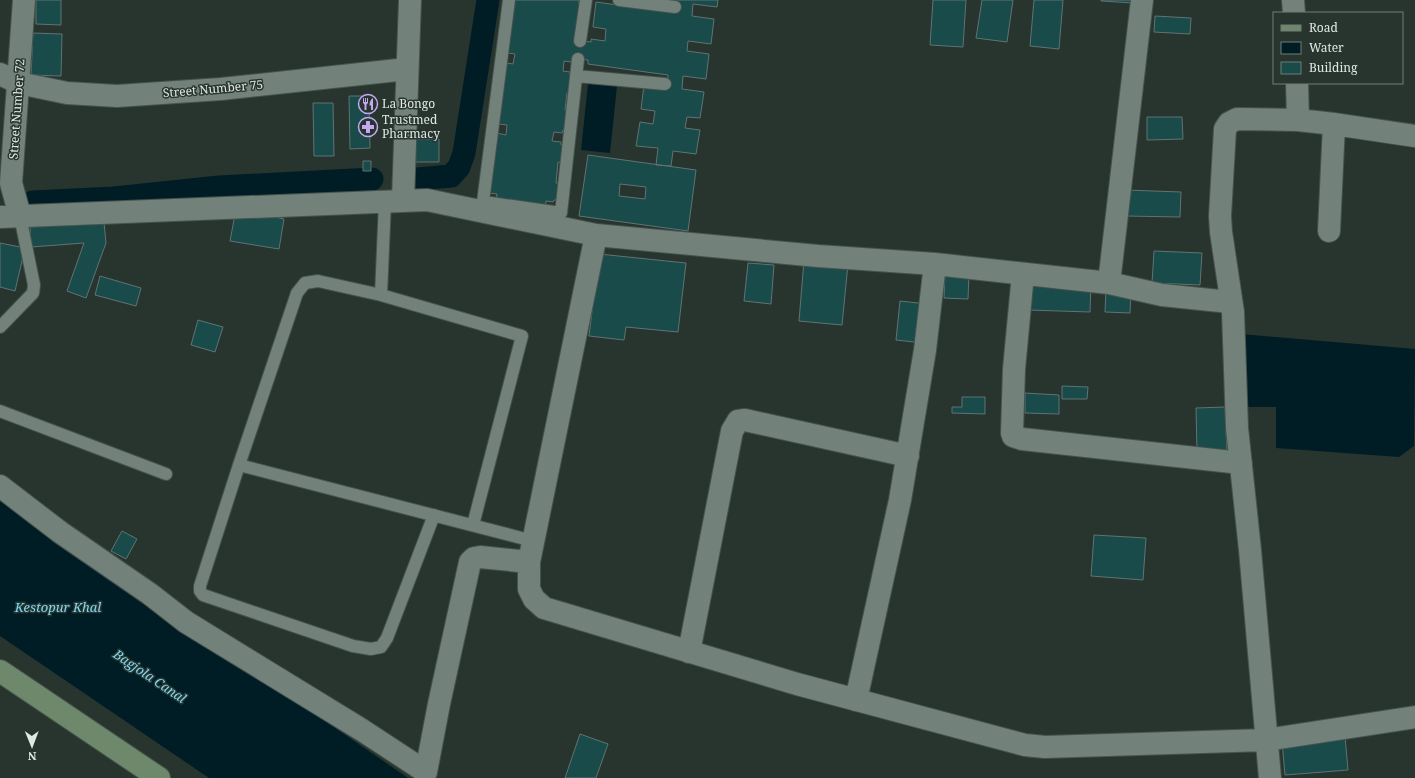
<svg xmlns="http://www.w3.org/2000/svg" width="1415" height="778" viewBox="0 0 1415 778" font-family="'Noto Serif',serif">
<rect width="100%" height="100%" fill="#28352f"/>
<path fill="#001d25" d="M588 84 617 86 610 153 581 150Z
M1241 334 1415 349 1414 446 1399 457 1276 448V407H1244Z
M0 498 408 778H209L0 636Z"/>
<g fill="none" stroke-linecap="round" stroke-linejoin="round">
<path stroke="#001d25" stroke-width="23" d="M417 179 451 176 459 167 464 153 488 0
M33 202 114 198 219 187 372 179"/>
</g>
<path fill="#184b4a" stroke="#617372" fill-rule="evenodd" d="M36 0H61V25L36 24Z
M511 0H579V4L582 5 580 22H577L574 40 591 42V39L605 41 606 29 593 27 596 2 675 13 677 2 664 0H718L717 7 693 4 692 16 714 19 711 44 688 41 687 51 709 54 706 79 683 76 682 89 704 92 700 118 687 117 685 128 700 130 696 154 673 151 671 166 656 165 658 148 636 146 640 122 653 124 655 111 641 109 644 85 667 88 668 75 588 64V60L572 58 571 62 564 61 563 71 570 72V75H573L571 94 567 93 565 110 568 111 566 130H563L562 133 554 132 552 141 561 142V145L564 146 561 163 558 162 556 183H559L557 200H554L553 202 546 201 545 208 496 201 497 194 489 193 497 133 506 135 507 125 499 124 507 63 513 64 515 54 508 53Z
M933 0H966L963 47 930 45Z
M982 0H1013L1007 42 976 38Z
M1034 0H1063L1059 49 1030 46Z
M1101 0H1134V3L1101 1Z
M1155 16 1191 18 1190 34 1154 32Z
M33 33 62 34 61 76 31 75Z
M349 96H369L370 148 350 149Z
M313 103H333L334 156H314Z
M1147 117H1182L1183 139 1147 140Z
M414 139H439V162H414Z
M588 155 696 170 688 231 579 216ZM620 184 646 187 645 199 619 196Z
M363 161H371V171H363Z
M1126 190 1181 192 1180 217 1126 216Z
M236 209 284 219 279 249 230 241Z
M104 222 106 243 86 298 67 291 84 243 31 247 30 227Z
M0 243 25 248 15 291 0 287Z
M1154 251 1202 253 1200 285 1152 283Z
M599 254 686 263 678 332 626 327 624 340 589 336Z
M804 260 848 264 842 325 799 321Z
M748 263 774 265 771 304 744 301Z
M945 272 969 273 968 299 944 298Z
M100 276 141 288 136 306 95 295Z
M1029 280 1091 282 1090 312 1028 310Z
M1106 289 1131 290 1130 313 1105 312Z
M900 301 927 304 923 343 896 340Z
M198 320 223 327 215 352 191 345Z
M1062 386 1088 387 1087 399H1062Z
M1025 393 1059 395V414L1025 413Z
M962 397H985V414L952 413V407H962Z
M1225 407 1227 453H1197L1196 408Z
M122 531 137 539 126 559 111 551Z
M1094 535 1146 538 1143 580 1091 576Z
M580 734 608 744 596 778H565Z
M1345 736 1348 770 1285 775 1282 741Z"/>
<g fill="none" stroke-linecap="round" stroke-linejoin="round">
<defs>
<path id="lane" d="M619 0 675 7
M580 41 586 0
M576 76 665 84
M483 202 509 0
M491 203 561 213 578 59
M381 295 385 202
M0 327 33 293 34 285 20 216
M0 411 166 474
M239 465 533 541
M434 515 387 638 381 647 371 649 353 646 203 595 200 591V586L239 465 297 293 305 283 318 281 381 295 522 336 473 525"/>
<path id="street" d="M1293 0 1294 13
M0 74 19 83 67 93 117 96 221 89 407 69
M1298 120 1334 124 1415 136
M403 200 410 0
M20 216 11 183 24 0
M0 217 427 200 596 235 818 256 935 264 1109 283 1162 295 1220 301 1231 303
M1329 231 1334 124
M596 235 529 562V589L534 599 544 608 797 684 1025 745 1045 747 1266 740 1415 717
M1023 274 1014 369 1012 433 1013 436 1022 439 1241 463
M1109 283 1142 0
M0 486 60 532 150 594 186 622 362 730 426 772 439 704 470 562 474 558 480 557 529 562
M689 652 732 431 738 421 745 420 908 456
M856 700 900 500 925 350 935 264
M1270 778 1250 550 1237 428 1233 312 1221 232 1220 216 1225 129 1229 123 1237 119 1298 120 1297 83"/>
<path id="secondary" d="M0 671 159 778"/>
</defs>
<use href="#lane" stroke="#46524c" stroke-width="14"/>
<use href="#street" stroke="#46524c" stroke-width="24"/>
<use href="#secondary" stroke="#46524c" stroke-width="24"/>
<use href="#lane" stroke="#72817a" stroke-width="12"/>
<use href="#street" stroke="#72817a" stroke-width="22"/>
<use href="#secondary" stroke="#6e886c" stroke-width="22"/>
</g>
<defs>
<symbol id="restaurant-ring" viewBox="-11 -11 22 22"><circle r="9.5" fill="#28352f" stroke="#c4a7f1" stroke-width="1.5"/><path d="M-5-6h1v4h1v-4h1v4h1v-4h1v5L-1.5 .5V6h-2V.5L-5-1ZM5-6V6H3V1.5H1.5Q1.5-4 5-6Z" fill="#c4a7f1"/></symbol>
<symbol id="pharmacy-ring" viewBox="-11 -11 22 22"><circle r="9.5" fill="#28352f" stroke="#c4a7f1" stroke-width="1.5"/><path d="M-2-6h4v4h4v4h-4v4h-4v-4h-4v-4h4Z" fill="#c4a7f1"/></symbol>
</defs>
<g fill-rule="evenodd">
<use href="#restaurant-ring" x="357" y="93" width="22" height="22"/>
<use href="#pharmacy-ring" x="357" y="116" width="22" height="22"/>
</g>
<g text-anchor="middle" stroke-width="3" stroke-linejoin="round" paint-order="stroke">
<g font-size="12" fill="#dfe8e3" stroke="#28352f">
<text transform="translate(213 89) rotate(-5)" y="4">Street Number 75</text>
<text transform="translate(17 109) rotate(-86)" y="4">Street Number 72</text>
</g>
<g font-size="12" fill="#dfe8e3" stroke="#28352f" text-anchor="start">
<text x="382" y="108">La Bongo</text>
<text x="382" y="124">Trustmed<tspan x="382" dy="14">Pharmacy</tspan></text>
</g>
<g font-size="13" font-style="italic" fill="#7cdaf6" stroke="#28352f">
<text x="58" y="612">Kestopur Khal</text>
<text transform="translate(150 676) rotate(34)" y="5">Bagjola Canal</text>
</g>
</g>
<rect x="1273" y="12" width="130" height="72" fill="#28352f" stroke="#717d77"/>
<rect x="1281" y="25" width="20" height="6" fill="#6e886c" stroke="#717d77"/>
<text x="1309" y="32" font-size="12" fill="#dfe8e3">Road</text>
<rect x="1281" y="42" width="20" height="12" fill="#001d25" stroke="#717d77"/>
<text x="1309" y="52" font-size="12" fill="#dfe8e3">Water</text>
<rect x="1281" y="62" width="20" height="12" fill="#184b4a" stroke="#717d77"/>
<text x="1309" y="72" font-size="12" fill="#dfe8e3">Building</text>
<g transform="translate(32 746) rotate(179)" stroke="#28352f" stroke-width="3" paint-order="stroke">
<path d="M0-3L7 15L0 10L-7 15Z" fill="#dfe8e3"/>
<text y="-6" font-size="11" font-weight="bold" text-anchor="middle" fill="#dfe8e3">N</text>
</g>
</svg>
